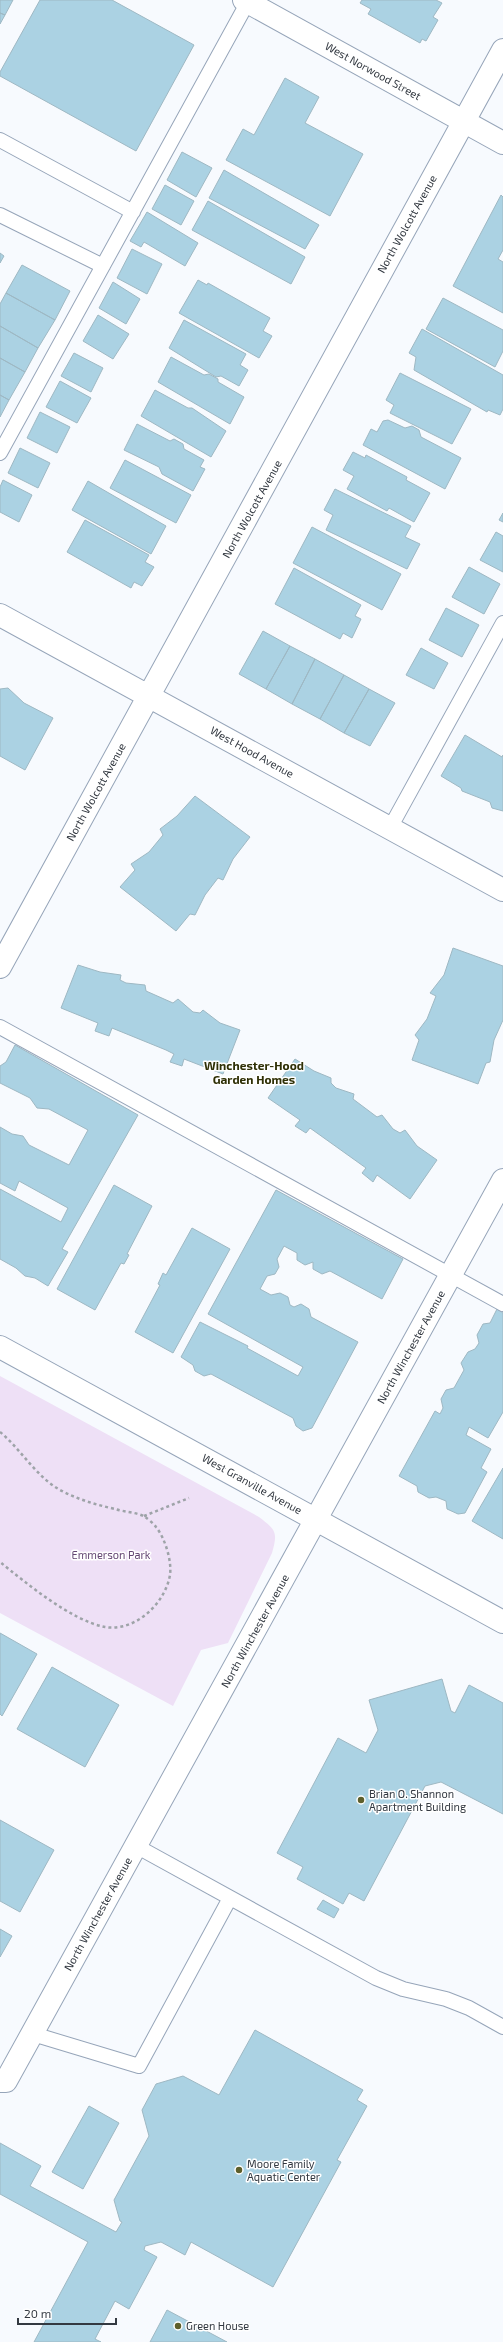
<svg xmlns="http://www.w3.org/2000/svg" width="503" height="2342" viewBox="0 0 503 2342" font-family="'Exo 2',sans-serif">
<rect width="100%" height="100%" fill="#f7fafe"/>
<path fill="#eee0f6" d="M0 1376 259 1517C276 1530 278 1532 272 1553L228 1643 201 1650 173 1706 0 1613Z"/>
<path fill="#abd2e3" stroke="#9eb8c3" d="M0 0H13L5 15 0 13Z
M40 0H112L194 45 136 151 0 76V72Z
M362 0H436L442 3 433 17 438 20 426 41 422 39 420 43 368 14 371 9 360 3Z
M0 13 5 15 0 24Z
M285 78 319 97 305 123 363 154 330 216 226 160 243 129 254 135Z
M182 152 212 168 196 197 167 180Z
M224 170 319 225 305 249 209 198Z
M165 185 194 201 181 225 152 209Z
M501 195 503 197V250L498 259 503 262V313L453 286Z
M208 201 305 257 291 284 192 230Z
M147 212 198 243 185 266 144 242 141 247 130 241Z
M132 249 162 264 147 294 117 278Z
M0 253 4 256 0 263Z
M22 265 70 291 55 320 6 293Z
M198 280 207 285 208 283 270 318 263 331 272 336 259 358 179 313Z
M113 282 140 299 126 324 99 308Z
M6 293 55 320 38 348 0 326V304Z
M443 298 503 330V351L495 367 426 329Z
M98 315 129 334 113 359 83 341Z
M184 320 246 354 240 365 248 370 239 386 221 376 216 377 169 348Z
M0 326 38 348 25 372 0 358Z
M422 329 503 375V409L500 415 488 410 487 412 414 370 416 357 409 353Z
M74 353 103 368 91 392 61 376Z
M171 357 204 375 209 374 218 379V382L244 397 230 424 158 382Z
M0 358 25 372 9 400 0 395Z
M400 373 471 409 452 444 390 413 394 405 386 400Z
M60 381 91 398 77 423 46 407Z
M155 390 188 408H192L226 431 211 457 141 416Z
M0 395 9 400 0 417Z
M40 412 70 427 57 453 27 438Z
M388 420 405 428 412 426 419 430 421 437 461 458 445 489 363 445 371 429 377 432 383 421Z
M137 424 170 441 174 439 183 444 184 449 204 460 200 467 205 469 193 491 162 474 159 467 124 450Z
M20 448 50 463 38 488 8 473Z
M353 452 365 458 366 455 407 477 406 480 430 493 414 522 389 508 387 511 347 489 354 476 343 470Z
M125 460 191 495 176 523 110 488Z
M3 480 32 495 19 522 0 512V487Z
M88 481 166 526 151 554 72 510Z
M335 489 411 526 405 537 420 544 407 569 326 530 333 515 324 510Z
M503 513V522L499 520Z
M85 520 149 555 145 562 154 567 142 586 134 582 131 588 67 552Z
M312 527 401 574 382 610 293 563Z
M496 532 503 536V572L480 560Z
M469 567 500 584 484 614 452 597Z
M294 568 361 605 355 616 361 619 352 638 343 633 340 639 275 604Z
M446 608 479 625 462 657 429 640Z
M263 631 290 646 266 689 239 674Z
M290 646 315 659 292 704 266 689Z
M421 648 448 663 434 689 406 675Z
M315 659 344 675 320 719 292 704Z
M344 675 369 689 344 733 320 719Z
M8 688 24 703 53 718 25 770 0 756V689Z
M369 689 395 703 370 746 344 733Z
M465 735 502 757 503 755V811L492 808 490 802 462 791 461 788 441 776Z
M195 796 250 837 233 859 223 880 218 878 205 895 195 915 190 914 176 931 120 887 135 870 131 864 149 852 163 835 160 829 177 816Z
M453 948 503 966V1020L494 1040 490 1062 486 1063 478 1084 412 1060 419 1040 415 1035 427 1019 436 996 430 993 444 975Z
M78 965 100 972 121 975 120 980 126 983 145 985 146 991 173 1003 178 999 193 1012 200 1013 203 1010 220 1023 240 1030 223 1074 184 1059 182 1066 170 1062 174 1054 166 1050 112 1028 109 1036 95 1031 98 1023 61 1008Z
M15 1045 138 1115 62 1249 68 1252 48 1286 35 1278 25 1276 16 1268 0 1259V1189L61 1222 68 1208 19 1181 15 1191 0 1183V1127L12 1134 23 1136 29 1145 69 1165 88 1130 49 1109 37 1108 30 1098 0 1083V1066L6 1062Z
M295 1059 314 1071 331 1078V1083L336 1088 354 1094 353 1099 377 1117 382 1115 393 1129 400 1133 405 1130 417 1146 437 1160 410 1199 377 1175 373 1182 362 1173 366 1168 310 1128 306 1133 295 1126 300 1120 268 1098Z
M114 1185 152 1206 127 1254 129 1255 124 1264 121 1263 95 1310 57 1289Z
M276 1190 403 1259 382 1299 330 1271 322 1274 313 1269V1262L305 1265 297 1260V1253L284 1246 277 1259 279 1267 275 1274 267 1276 260 1289 271 1295 280 1293 288 1297 290 1305 294 1307 301 1304 309 1309 311 1317 358 1342 312 1428 303 1431 296 1426 293 1418 211 1374 204 1376 195 1371 193 1365 181 1357 200 1322 248 1346 247 1348 298 1376 303 1367 208 1314Z
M192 1228 230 1249 173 1353 135 1332 160 1285 158 1284 163 1273 166 1275Z
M497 1309 503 1313V1412L488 1438 469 1427 466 1435 491 1449 481 1468 487 1472 465 1513 458 1514 447 1509 446 1501 436 1497 429 1498 418 1492 417 1486 399 1476 435 1411 440 1414 443 1408 441 1399 446 1390 454 1388 464 1370 461 1363 468 1352 475 1349 479 1343 477 1335 483 1324 490 1323Z
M503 1468V1539L472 1521Z
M0 1633 37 1654 2 1716 0 1714Z
M52 1667 119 1705 85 1767 17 1729Z
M442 1679 451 1711 455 1713 469 1685 503 1703V1814L441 1782 425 1786 364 1901 349 1893 343 1904 297 1879 303 1867 277 1853 338 1738 366 1753 378 1730 369 1700Z
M0 1820 54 1850 20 1912 0 1901Z
M323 1900 339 1909 334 1918 317 1909Z
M0 1929 12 1936 0 1957Z
M255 2030 363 2090 357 2100 367 2106 337 2160 341 2162 273 2287 191 2242 185 2255 161 2242 145 2246 144 2250 157 2257 129 2309 115 2301 95 2339 101 2342H34L88 2242 0 2194V2143L41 2166 30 2186 116 2232 122 2222 120 2221 114 2200 149 2136 142 2110 156 2084 183 2076 219 2095Z
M89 2106 119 2123 83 2189 52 2172Z
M167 2310 227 2342H150Z"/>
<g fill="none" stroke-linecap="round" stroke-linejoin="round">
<defs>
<path id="service" d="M0 140 133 212
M0 215 103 266
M0 453 249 0
M390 828 503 623
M0 1027 503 1304
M136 1846 376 1978 403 1989 446 1999 469 2008 503 2027
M33 2034 139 2066 230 1898"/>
<path id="minor" d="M244 0 503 143
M0 615 503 890
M0 967 503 50
M0 1347 503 1622
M0 2081H6L503 1180"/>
</defs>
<use href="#service" stroke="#96a5b9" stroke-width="16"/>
<use href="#minor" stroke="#96a5b9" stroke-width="24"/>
<path stroke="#9ea3a8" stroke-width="2.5" stroke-dasharray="3 3" stroke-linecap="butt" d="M0 1432C22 1450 37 1479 64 1492 80 1500 97 1505 115 1509 124 1512 137 1512 145 1517 148 1519 153 1523 156 1527 165 1538 172 1561 170 1575 165 1604 135 1632 105 1627 72 1621 26 1583 0 1562
M144 1516 189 1498"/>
<use href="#service" stroke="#fff" stroke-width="14"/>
<use href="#minor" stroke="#fff" stroke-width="22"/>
</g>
<g fill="#5d5f2c" stroke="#fff" stroke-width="1.5">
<circle cx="361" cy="1800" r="4"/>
<circle cx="239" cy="2170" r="4"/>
<circle cx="178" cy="2326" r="4"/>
</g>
<g text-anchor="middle" stroke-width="3" stroke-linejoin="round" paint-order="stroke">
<g font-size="11" fill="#333941" stroke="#fff">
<text transform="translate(373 71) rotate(29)" y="4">West Norwood Street</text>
<text transform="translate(407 224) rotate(-61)" y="4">North Wolcott Avenue</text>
<text transform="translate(252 509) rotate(-61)" y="4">North Wolcott Avenue</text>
<text transform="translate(252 752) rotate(29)" y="4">West Hood Avenue</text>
<text transform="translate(96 792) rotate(-61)" y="4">North Wolcott Avenue</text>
<text transform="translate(411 1347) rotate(-61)" y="4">North Winchester Avenue</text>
<text transform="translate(252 1484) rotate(29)" y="4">West Granville Avenue</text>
<text transform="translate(255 1631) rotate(-61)" y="4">North Winchester Avenue</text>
<text transform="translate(98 1914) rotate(-61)" y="4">North Winchester Avenue</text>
</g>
<g font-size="11" fill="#634672" stroke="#fff">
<text x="111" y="1559">Emmerson Park</text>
</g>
<g font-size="11" fill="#333941" stroke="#fff" text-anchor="start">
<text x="369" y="1798">Brian O. Shannon<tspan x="369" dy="13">Apartment Building</tspan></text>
<text x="247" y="2168">Moore Family<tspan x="247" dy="13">Aquatic Center</tspan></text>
<text x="186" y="2330">Green House</text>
</g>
<g font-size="12" font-weight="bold" fill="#2f3006" stroke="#fff">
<text x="254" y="1070">Winchester-Hood<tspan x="254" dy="14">Garden Homes</tspan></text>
</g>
</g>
<path d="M18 2318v6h98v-6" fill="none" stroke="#333941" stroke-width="2"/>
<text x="24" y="2318" font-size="12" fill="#333941" stroke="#ffffff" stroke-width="3" paint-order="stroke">20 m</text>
</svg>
